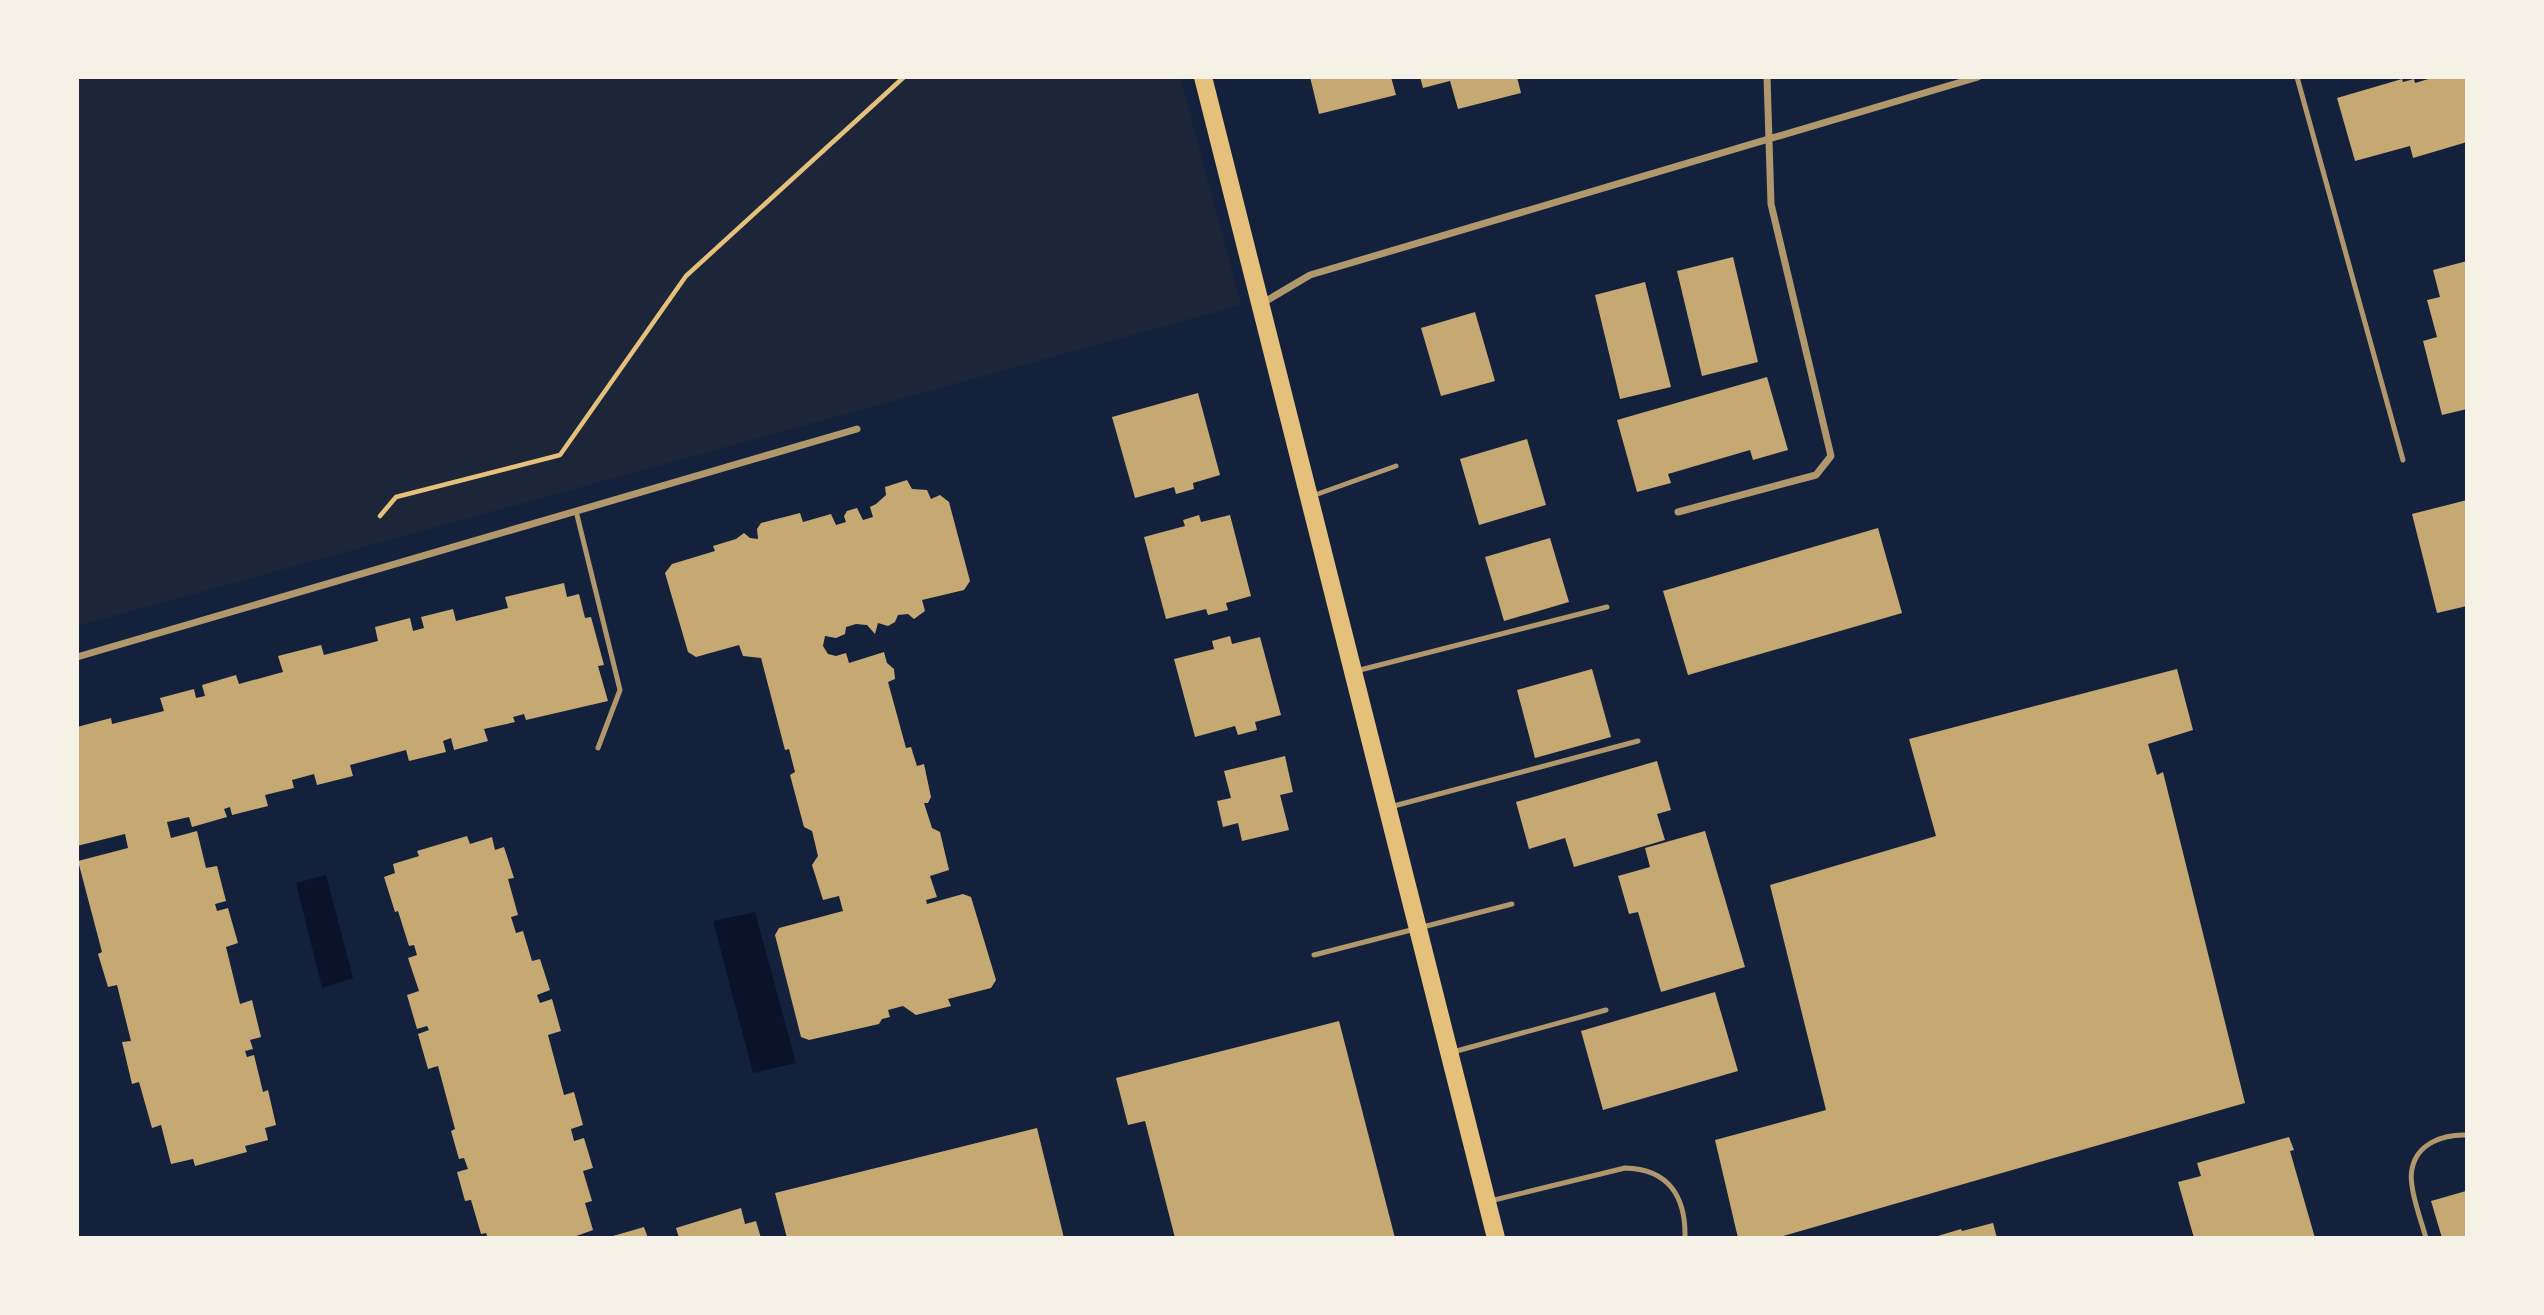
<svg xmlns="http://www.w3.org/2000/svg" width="2544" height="1315" viewBox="0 0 2544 1315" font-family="Georgia,serif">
<rect width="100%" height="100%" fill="#14213d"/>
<path fill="#1d2539" d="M77 77H1180L1241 305 77 626Z"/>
<path fill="#0b132b" d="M326 875 353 978 322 988 296 883Z
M755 912 796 1063 753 1073 713 921Z"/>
<path fill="#c6a872" d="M1310 77H1391L1396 95 1319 114Z
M1420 77H1517L1521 93 1458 109 1450 81 1423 88Z
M2435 77H2465L2467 85V142L2413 158 2410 146 2355 161 2337 98 2402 79 2403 82 2414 79 2415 83Z
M1733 257 1758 362 1702 376 1677 271Z
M2467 261V409L2442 415 2423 341 2437 337 2427 300 2440 297 2433 270Z
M1645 282 1671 387 1620 399 1595 295Z
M1475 312 1495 381 1441 396 1421 328Z
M1767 377 1788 450 1753 460 1750 450 1668 474 1671 483 1637 492 1617 420Z
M1198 393 1220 475 1193 483 1194 489 1176 494 1174 487 1135 498 1112 417Z
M1527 439 1546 505 1479 525 1460 459Z
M907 480 912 489 927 490 931 499 940 495 949 502 970 581 964 590 922 600 925 611 914 619 908 614 898 615 895 622 888 626 878 623 875 634 867 625 856 624 846 627 845 634 836 638 825 636 823 646 828 654 836 656 846 653 849 663 884 652 887 663 894 669 895 679 888 682 906 748 911 747 917 766 924 764 931 797 928 803H924L932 828 940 832 949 870 930 876 937 897 926 900 927 904 963 894 971 897 996 980 991 988 948 999 951 1006 916 1015 903 1006 888 1010 890 1017 882 1019 879 1024 809 1040 801 1037 775 935 779 928 843 911 839 896 823 900 812 865 818 856 812 831 804 827 790 775 795 772 789 749 785 750 761 658 743 656 739 645 696 657 688 652 665 573 672 564 715 551 713 546 736 539 744 533 750 538 758 539 757 529 761 523 800 513 803 522 831 514 836 525 846 522 844 516 847 511 857 508 863 520 873 517 870 507 876 504 886 495 885 487Z
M2467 500V606L2437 613 2412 514Z
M1199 515 1201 522 1230 515 1251 596 1226 603 1228 610 1208 615 1206 609 1166 619 1144 537 1185 526 1183 520Z
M1878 528 1902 613 1688 675 1663 591Z
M1550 538 1569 602 1504 621 1485 557Z
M564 583 567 597 579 594 585 618 591 617 604 665 598 666 608 701 526 720 524 714 513 717 515 722 484 729 488 741 454 750 451 738 443 741 446 752 409 761 406 750 350 765 353 776 317 785 314 774 292 780 294 788 265 795 268 806 232 815 230 807 224 809 227 817 192 827 189 817 167 822 171 838 197 831 206 868 217 866 226 901 215 904 217 911 228 908 238 943 226 947 240 1004 252 1000 261 1037 250 1040 253 1049 245 1051 247 1057 254 1055 263 1092 268 1090 276 1125 265 1128 268 1140 245 1146 247 1152 195 1166 193 1159 171 1164 161 1125 152 1128 139 1082 132 1084 122 1042 131 1041 117 985 108 987 98 954 102 952 78 861 128 848 125 834 77 846V727L111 718 112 724 164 711 160 698 194 689 196 698 205 696 202 685 236 675 239 684 283 672 278 656 321 645 324 655 378 641 375 627 410 618 413 631 424 628 421 617 453 609 456 621 508 608 505 597Z
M1230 636 1232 644 1260 637 1281 715 1255 722 1257 730 1238 735 1235 726 1195 737 1174 659 1214 649 1212 641Z
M1592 669 1611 737 1535 758 1517 690Z
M2177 669 2193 730 2148 744 2157 775 2163 772 2245 1103 1776 1238H1738L1715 1140 1826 1110 1770 885 1936 836 1909 739Z
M1285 756 1293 792 1280 795 1289 830 1242 841 1238 823 1223 827 1217 801 1231 798 1224 771Z
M1657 761 1671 810 1657 814 1665 840 1574 867 1565 838 1529 849 1516 802Z
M1705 831 1745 967 1661 992 1638 912 1629 914 1618 876 1650 867 1645 848Z
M467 836 470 844 492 837 495 850 504 847 514 878 508 879 518 915 511 917 516 933 523 931 532 961 540 959 550 990 537 995 540 1003 552 999 561 1031 548 1035 564 1095 574 1092 583 1125 571 1129 574 1141 584 1138 593 1168 583 1171 592 1201 585 1203 593 1230 571 1238H488L486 1233 481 1234 471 1200 465 1201 457 1172 468 1169 464 1158 459 1159 451 1131 455 1129 438 1066 428 1069 418 1034 429 1030 427 1026 417 1029 407 995 419 991 408 958 417 955 414 945 409 946 398 911 395 912 384 877 395 873 393 864 419 856 417 851Z
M1715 992 1738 1071 1603 1110 1581 1031Z
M1339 1021 1395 1238H1175L1145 1121 1128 1125 1116 1078Z
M1037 1128 1064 1238H787L775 1193Z
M2289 1137 2294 1150 2290 1151 2315 1238H2194L2178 1182 2201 1176 2197 1163Z
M2466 1191 2467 1238H2442L2431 1201Z
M741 1208 745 1224 756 1221 761 1238H679L676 1228Z
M1993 1223 1997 1238H1931L1961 1229 1962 1231Z
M644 1227 648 1238H614L613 1236Z"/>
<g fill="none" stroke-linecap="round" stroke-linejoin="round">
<path stroke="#e5c07b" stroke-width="4.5" d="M380 516 396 497 560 455 686 276 904 77"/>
<path stroke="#b1986c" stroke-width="5" d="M2297 77 2403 460
M1312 496 1396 466
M576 511 620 690 598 748
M1356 671 1607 607
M1390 807 1638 741
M1314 955 1512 904
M1453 1052 1606 1010
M1490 1201 1625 1168C1669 1169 1686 1197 1685 1238
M2426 1238C2421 1220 2408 1186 2412 1169 2417 1143 2444 1134 2467 1135"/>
<path stroke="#b1986c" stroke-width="7" d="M1261 304 1310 275 1978 77
M1678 512 1816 475 1831 456 1771 204 1767 77
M77 657 857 429"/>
<path stroke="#e5c07b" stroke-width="18" d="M1203 77 1496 1238"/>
</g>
<rect width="2544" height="1315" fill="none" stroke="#f6f1e7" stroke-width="158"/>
</svg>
